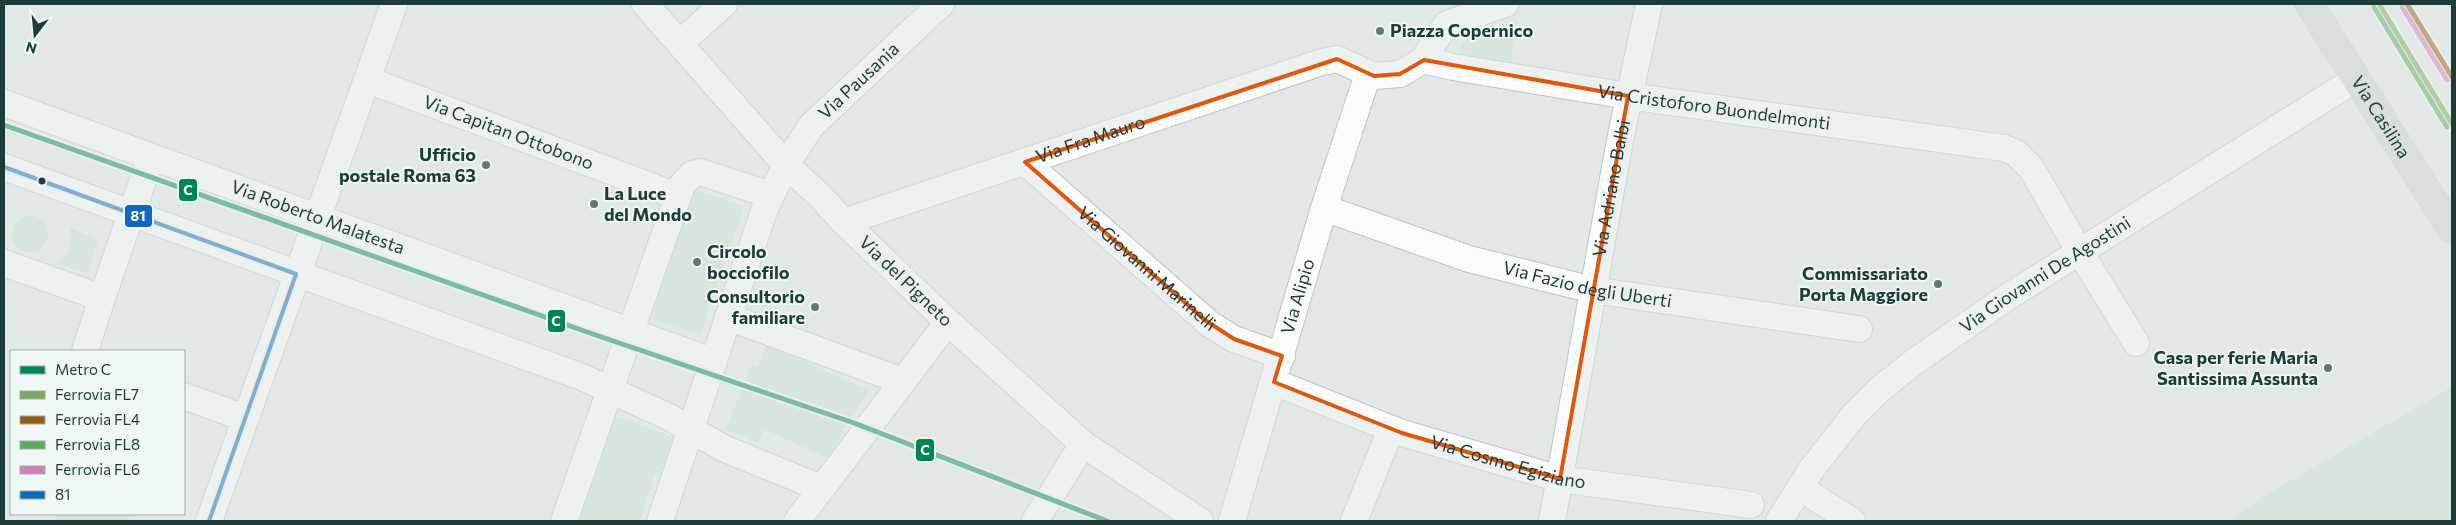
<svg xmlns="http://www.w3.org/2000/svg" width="2456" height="525" viewBox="0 0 2456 525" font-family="Commissioner,sans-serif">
<rect width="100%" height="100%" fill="#e1e8e6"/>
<path fill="#c9e3d3" d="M1515 21 1511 71 1461 56C1455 32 1498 27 1515 21Z
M693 189 744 206 700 335 649 318Z
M12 234a18 18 0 1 1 36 0a18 18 0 1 1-36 0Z
M69 227 98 240 87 273 54 263C69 256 75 243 69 227Z
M766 345 869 390 827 458 764 429 758 443 726 429 751 365 758 367Z
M2452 387V521H2231L2259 499Z
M615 416 676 438 666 467 654 476 640 521H578Z
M57 514H137L134 521H54Z"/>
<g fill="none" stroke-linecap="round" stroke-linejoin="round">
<defs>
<g id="minor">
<path id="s1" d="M645 4 786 165 819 195 844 222 948 322 1083 444 1200 521"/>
<path d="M680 43 724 4"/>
<path id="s2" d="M1424 60 1453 67 1628 96 2004 148 2016 153 2031 168 2080 252 2136 343"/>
<path id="s3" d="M368 80 677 196"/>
<path id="s4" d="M4 103 714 362"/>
<path id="s5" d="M1025 162 1211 325 1234 339 1282 356"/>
<path d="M4 167 582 377 669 417 725 449 821 488"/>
<path id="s6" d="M1324 208 1469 259 1593 290 1859 329"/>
<path id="s7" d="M844 222 1322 62 1337 59 1374 76 1400 74 1424 60 1433 43 1447 24 1505 4"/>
<path d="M4 263 102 298 151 157"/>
<path d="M728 317 902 381"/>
<path d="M85 351 102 298"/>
<path id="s8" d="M1274 382 1402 433 1560 479 1751 505"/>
<path d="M184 396 245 418"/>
<path d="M1800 488 1852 521"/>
<path d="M209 521 394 4"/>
<path d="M564 521 682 185 692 174 700 172 771 195"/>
<path id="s9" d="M660 521 765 208 786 165 811 126 941 4"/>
<path d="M797 521 948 322"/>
<path d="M1035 521 1083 444"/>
<path id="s10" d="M1232 521 1324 208 1368 74"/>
<path d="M1354 521 1391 429"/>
<path id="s11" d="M1552 521 1620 140 1649 4"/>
<path id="s12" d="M1779 521 1811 470 1854 415 1881 388 1914 362 2009 296 2356 79"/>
</g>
<g id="major">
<path id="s13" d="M2309 4 2452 230"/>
</g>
</defs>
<use href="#minor" stroke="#bec5c3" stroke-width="28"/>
<use href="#major" stroke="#bbc5c3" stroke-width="29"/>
<use href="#minor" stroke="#fafcfb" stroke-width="26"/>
<use href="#major" stroke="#ccd5d3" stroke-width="28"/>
<defs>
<path id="bus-1" d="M4 167 296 274 209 521"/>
</defs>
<use href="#bus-1" stroke="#eff8f4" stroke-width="8"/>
<use href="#bus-1" stroke="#0c69bf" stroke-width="4"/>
<defs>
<path id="rail-1" d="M2379 4 2452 124"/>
<path id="rail-2" d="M2407 4 2452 77"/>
<path id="rail-3" d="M2374 7 2447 127"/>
<path id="rail-4" d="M2402 7 2447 80"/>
</defs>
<use href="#rail-1" stroke="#eff8f4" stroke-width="9"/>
<use href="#rail-2" stroke="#eff8f4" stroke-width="9"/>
<use href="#rail-3" stroke="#eff8f4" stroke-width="9"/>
<use href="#rail-4" stroke="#eff8f4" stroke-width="9"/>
<use href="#rail-1" stroke="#7ba85a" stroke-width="5"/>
<use href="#rail-2" stroke="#965b0e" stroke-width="5"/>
<use href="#rail-3" stroke="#60ab61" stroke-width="5"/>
<use href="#rail-4" stroke="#d880b4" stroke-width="5"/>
<defs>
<path id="metro-1" d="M4 125 587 332 854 423 1107 521"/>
</defs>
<use href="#metro-1" stroke="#eff8f4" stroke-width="9"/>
<use href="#metro-1" stroke="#008751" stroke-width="5"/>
</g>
<path d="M0 0H2456V525H0ZM1337 59 1374 76 1400 74 1424 60 1628 96 1560 479 1402 433 1274 382 1282 356 1234 339 1205 320 1025 162Z" fill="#e1e8e6" fill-opacity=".55" fill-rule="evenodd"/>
<path fill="none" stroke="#de580e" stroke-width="4" stroke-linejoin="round" d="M1337 59 1374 76 1400 74 1424 60 1628 96 1560 479 1402 433 1274 382 1282 356 1234 339 1205 320 1025 162Z"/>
<g fill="#627874" stroke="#eff8f4" stroke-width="2">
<circle cx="1380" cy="31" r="5"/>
<circle cx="486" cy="165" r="5"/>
<circle cx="594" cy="204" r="5"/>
<circle cx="697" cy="262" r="5"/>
<circle cx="1938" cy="284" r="5"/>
<circle cx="815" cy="307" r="5"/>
<circle cx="2328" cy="368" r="5"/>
</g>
<circle fill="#1e3c37" stroke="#eff8f4" stroke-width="2" cx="42" cy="181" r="4.5"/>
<g text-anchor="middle" stroke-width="4" stroke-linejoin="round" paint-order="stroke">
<g font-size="18" font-weight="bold" fill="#1e3c37" stroke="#eff8f4" text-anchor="end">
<text x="1390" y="37" text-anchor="start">Piazza Copernico</text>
<text x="476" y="161">Ufficio<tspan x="476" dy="21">postale Roma 63</tspan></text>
<text x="604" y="200" text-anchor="start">La Luce<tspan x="604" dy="21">del Mondo</tspan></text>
<text x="707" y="258" text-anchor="start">Circolo<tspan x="707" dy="21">bocciofilo</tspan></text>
<text x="1928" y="280">Commissariato<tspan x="1928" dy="21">Porta Maggiore</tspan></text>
<text x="805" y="303">Consultorio<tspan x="805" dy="21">familiare</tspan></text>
<text x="2318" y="364">Casa per ferie Maria<tspan x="2318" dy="21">Santissima Assunta</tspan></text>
</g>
<g font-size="18" fill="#1e3c37" stroke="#eff8f4">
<text dy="6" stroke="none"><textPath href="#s9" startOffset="490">Via Pausania</textPath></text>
<text dy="6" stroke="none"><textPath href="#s2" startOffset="294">Via Cristoforo Buondelmonti</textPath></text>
<text dy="6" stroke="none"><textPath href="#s13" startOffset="134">Via Casilina</textPath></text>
<text dy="6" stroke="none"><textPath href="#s3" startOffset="150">Via Capitan Ottobono</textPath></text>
<text dy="6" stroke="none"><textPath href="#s7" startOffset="260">Via Fra Mauro</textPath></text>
<text dy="6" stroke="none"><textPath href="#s11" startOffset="338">Via Adriano Balbi</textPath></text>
<text dy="6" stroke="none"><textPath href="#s4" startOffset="334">Via Roberto Malatesta</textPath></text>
<text dy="6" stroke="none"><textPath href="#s5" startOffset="162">Via Giovanni Marinelli</textPath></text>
<text dy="6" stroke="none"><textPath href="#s12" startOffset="368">Via Giovanni De Agostini</textPath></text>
<text dy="6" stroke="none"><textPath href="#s1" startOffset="381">Via del Pigneto</textPath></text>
<text dy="6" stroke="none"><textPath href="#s6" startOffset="275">Via Fazio degli Uberti</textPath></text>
<text dy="6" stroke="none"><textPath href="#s10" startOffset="234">Via Alipio</textPath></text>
<text dy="6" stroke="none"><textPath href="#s8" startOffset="248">Via Cosmo Egiziano</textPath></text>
</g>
</g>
<g stroke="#eff8f4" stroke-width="2">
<rect x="178" y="178" width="20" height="24" rx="5" fill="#008751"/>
<rect x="124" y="204" width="29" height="24" rx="5" fill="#0c69bf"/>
<rect x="547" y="309" width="19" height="24" rx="5" fill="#008751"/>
<rect x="915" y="438" width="20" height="24" rx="5" fill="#008751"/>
</g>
<g font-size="14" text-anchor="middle" font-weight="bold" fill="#fff">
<text x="188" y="195">C</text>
<text x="138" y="221">81</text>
<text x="556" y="326">C</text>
<text x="925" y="455">C</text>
</g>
<rect width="2456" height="525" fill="none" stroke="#1e3c37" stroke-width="10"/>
<rect x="10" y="350" width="175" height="165" fill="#eff8f4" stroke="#9bada8"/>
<rect x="20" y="366" width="25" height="8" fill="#008751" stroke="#9bada8"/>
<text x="55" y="375" font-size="15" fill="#1e3c37">Metro C</text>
<rect x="20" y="391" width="25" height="8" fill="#7ba85a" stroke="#9bada8"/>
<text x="55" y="400" font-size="15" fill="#1e3c37">Ferrovia FL7</text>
<rect x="20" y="416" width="25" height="8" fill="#965b0e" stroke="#9bada8"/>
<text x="55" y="425" font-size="15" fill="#1e3c37">Ferrovia FL4</text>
<rect x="20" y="441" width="25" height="8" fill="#60ab61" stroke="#9bada8"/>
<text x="55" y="450" font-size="15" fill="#1e3c37">Ferrovia FL8</text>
<rect x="20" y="466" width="25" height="8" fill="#d880b4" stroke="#9bada8"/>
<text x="55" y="475" font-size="15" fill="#1e3c37">Ferrovia FL6</text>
<rect x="20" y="491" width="25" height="8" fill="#0c69bf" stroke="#9bada8"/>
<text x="55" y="500" font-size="15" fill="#1e3c37">81</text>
<g transform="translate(35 35) rotate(196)" stroke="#eff8f4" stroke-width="4" paint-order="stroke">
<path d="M0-4L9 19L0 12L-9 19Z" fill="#1e3c37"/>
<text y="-8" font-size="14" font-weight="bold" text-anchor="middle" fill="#1e3c37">N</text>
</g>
</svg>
